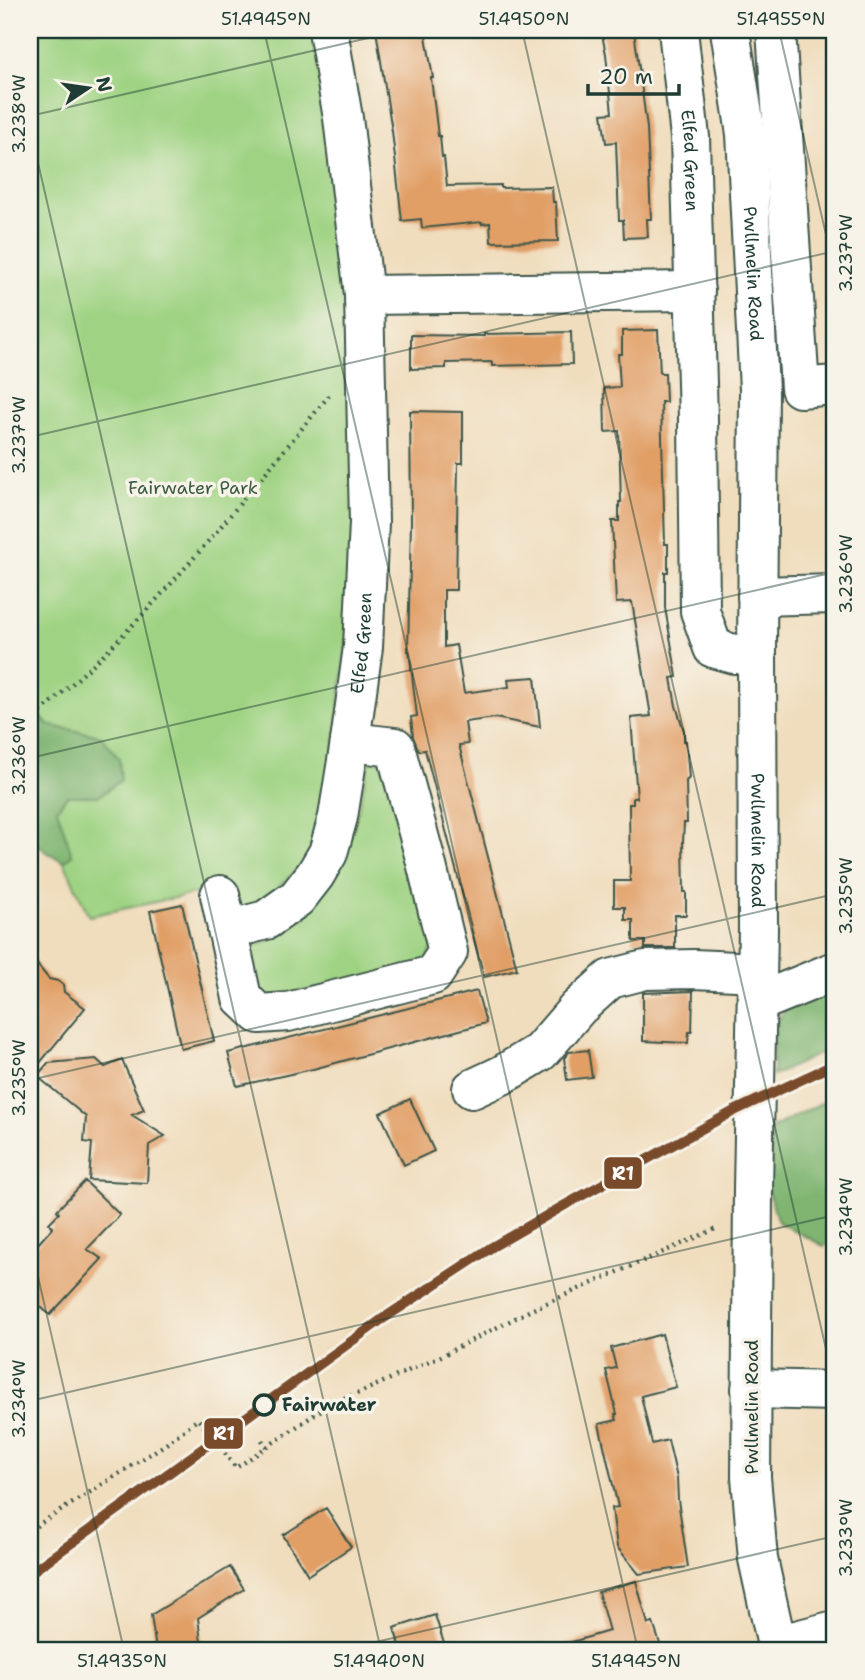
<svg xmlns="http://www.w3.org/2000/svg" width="865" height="1680" viewBox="0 0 865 1680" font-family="'Shantell Sans',sans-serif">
<rect width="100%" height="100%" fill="#f7f3e8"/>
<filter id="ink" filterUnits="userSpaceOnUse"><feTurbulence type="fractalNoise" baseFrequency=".0143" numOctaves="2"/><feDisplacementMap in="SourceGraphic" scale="14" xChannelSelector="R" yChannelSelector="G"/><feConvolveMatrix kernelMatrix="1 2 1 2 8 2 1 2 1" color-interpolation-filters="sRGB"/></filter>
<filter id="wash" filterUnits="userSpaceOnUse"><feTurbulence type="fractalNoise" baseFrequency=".00686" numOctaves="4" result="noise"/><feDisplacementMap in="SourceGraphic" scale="28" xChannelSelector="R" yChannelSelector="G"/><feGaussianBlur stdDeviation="1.57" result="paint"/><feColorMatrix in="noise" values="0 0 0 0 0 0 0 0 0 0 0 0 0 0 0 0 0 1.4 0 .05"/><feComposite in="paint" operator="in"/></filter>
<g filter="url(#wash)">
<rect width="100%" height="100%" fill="#f0ddbd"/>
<path fill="#9fd383" stroke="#5f885c" stroke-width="2" d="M30 30H316L351 261 359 536 327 810 306 862 255 908 242 909 221 888 89 916 44 819 30 796Z
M381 761 437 939 423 966 267 999 252 985 249 958 252 947 285 933 305 916 325 891 354 827 369 762Z"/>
<path fill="#7fb571" stroke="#4f7952" stroke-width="2" d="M30 704 48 725 101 736 119 759 121 780 99 796H67L57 809 72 855 64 862 45 851 30 837Z
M835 980V1046L773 1076V1044L778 1020 796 995Z
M835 1096V1239L824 1246 778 1222 768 1191 772 1128Z"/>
<g id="blocks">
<path fill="#e19f66" d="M376 30H425L433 78H431L438 136H440L442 157H444L447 186 501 185V188L552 187 553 202H556L558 241 491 242 490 223 482 224V222L422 228 421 219 402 221 392 131Z
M601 30H634L647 128 651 219H647L648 237 624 238 623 220H619L616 142 606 143 602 114 612 113 606 54Z
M658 330 660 373H665L666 402H661L665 544H668V572H665V608L677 677 671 678 676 706 684 731V741H686L689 778 686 781 687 823H684L683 842 684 892H686V915H675V948H645V941H633V920H625V907H614V881H630L629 804H633V798H637L631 718 651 716 632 602 616 603 612 521H619V502H621L619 431 605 432 604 388 620 387 618 354H622V331Z
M571 332 572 364 492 366V362L446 363V368L411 369V335L484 336V334Z
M410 411 463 412V463H458L456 590H444V647L456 645 464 693 509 687 508 679 535 677 540 727 495 718 465 722 468 744 459 745 517 969 484 977 425 750 419 751 413 737 411 717 417 716 409 651H408L411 522Z
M182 904 214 1041 181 1049 150 911Z
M30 956 49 979 58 981 63 985 64 992 85 1008 30 1075Z
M477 991 486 1023 313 1069 237 1086 228 1053Z
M693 991 692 1032H689L688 1043 643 1041V993Z
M588 1050 592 1077 567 1080 564 1058 569 1052Z
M96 1059 105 1067 122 1060 144 1110 132 1115 165 1136 149 1145 147 1183 89 1180 92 1143 84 1142 86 1117 37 1076 48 1063Z
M410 1099 434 1151 404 1165 380 1113Z
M85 1181 120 1215 87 1249 102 1259 50 1315 30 1297V1253L53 1227 49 1223 59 1213 57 1210Z
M662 1334 676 1387 641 1396 652 1444 668 1440 677 1478 678 1500 688 1567 639 1574 617 1547 612 1508 618 1507 599 1424 617 1420 615 1414H617L606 1370 616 1368 611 1348Z
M326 1508 351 1547 308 1575 283 1535Z
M230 1567 244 1589 198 1618 202 1650H156L151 1615Z
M636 1581 648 1624 653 1623 662 1650H566L565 1644 609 1631 598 1592Z
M435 1615 446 1650H401L394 1628Z"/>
</g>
</g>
<g filter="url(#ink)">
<use href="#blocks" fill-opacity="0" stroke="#3e5549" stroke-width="2"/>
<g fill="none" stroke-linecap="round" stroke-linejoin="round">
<defs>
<g id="minor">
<path id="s1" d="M678 30 690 137 698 419 700 611 713 648 734 654 757 652"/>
<path id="s2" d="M730 30 746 134 759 390 757 652 758 929 753 1189 751 1477 758 1559 778 1650"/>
<path d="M776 30 800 388 835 385"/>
<path d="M364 295 695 291"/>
<path d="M757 596 835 594"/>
<path d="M220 895 242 998 259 1014 288 1012 433 975 448 952 425 858 395 747 350 742"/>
<path id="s3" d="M227 930 266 920 297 898 315 875 328 853 338 817 350 742 363 647 369 523 364 295 343 118 328 30"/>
<path d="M757 1003 835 971"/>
<path d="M472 1089 502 1075 540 1052 578 1008 610 979 645 970 694 969 757 972"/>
<path d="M751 1389 835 1391"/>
<path d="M777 1645 835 1630"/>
</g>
</defs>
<use href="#minor" stroke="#3e5549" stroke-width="42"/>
<path stroke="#3e5549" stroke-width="4.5" stroke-dasharray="2 5" stroke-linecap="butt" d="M30 721C62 693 94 665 124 634 198 558 264 474 332 392
M262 1440 266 1447
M30 1530 166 1444 198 1419 236 1468 333 1402 359 1393 441 1356 531 1310 718 1228"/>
<use href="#minor" stroke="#fff" stroke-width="38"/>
<defs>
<path id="rail-1" d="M30 1573 381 1320 492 1247 565 1205 734 1111 835 1064"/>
</defs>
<use href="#rail-1" stroke="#f7f3e8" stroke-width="16"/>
<use href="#rail-1" stroke="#7a4b2a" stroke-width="10"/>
</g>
</g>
<path fill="none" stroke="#1f3d34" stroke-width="2" stroke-opacity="0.45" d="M264 30 638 1650M522 30 835 1388M779 30 835 274M30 116 403 30M30 128 381 1650M30 437 835 251M30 758 835 572M30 1080 835 894M30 1242 124 1650M30 1401 835 1215M341 1650 835 1536"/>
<circle fill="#f7f3e8" stroke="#1f3d34" stroke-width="3.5" cx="264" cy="1405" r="10"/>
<g text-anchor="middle" stroke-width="7" stroke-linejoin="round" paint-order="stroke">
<g font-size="18" fill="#1f3d34" stroke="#f7f3e8">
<text dy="6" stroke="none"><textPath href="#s1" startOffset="131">Elfed Green</textPath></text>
<text dy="6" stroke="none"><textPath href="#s2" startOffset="245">Pwllmelin Road</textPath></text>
<text dy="6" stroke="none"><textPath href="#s3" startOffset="346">Elfed Green</textPath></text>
<text dy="6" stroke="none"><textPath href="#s2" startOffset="812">Pwllmelin Road</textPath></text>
<text transform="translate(752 1407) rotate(-90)" y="6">Pwllmelin Road</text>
</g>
<g font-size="18" fill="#395b44" stroke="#f7f3e8">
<text x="193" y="494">Fairwater Park</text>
</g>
<g font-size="18" font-weight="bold" fill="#1f3d34" stroke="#f7f3e8" text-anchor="start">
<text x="282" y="1411">Fairwater</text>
</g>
</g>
<g stroke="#f7f3e8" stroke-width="2.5">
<rect x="603" y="1156" width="40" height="34" rx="7" fill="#7a4b2a"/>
<rect x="203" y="1417" width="41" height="33" rx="7" fill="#7a4b2a"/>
</g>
<g font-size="19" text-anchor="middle" font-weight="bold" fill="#fff">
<text x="623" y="1180">R1</text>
<text x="224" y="1440">R1</text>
</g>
<rect width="865" height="1680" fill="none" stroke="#f7f3e8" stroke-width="77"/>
<g transform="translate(88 88) rotate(77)" stroke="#f7f3e8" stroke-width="5" paint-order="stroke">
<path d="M0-5L12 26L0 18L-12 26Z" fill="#1f3d34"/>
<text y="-10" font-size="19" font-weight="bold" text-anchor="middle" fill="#1f3d34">N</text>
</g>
<path d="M588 84v10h91v-10" fill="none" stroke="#1f3d34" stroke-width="3.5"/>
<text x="599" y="84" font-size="21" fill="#1f3d34" stroke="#f7f3e8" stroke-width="5" paint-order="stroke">20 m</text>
<rect x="38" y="38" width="788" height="1604" fill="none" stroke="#1f3d34" stroke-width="2.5"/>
<g font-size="18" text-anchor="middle" fill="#1f3d34">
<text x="266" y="25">51.4945°N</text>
<text x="524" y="25">51.4950°N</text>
<text x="781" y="25">51.4955°N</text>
<text transform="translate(19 114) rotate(-90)" y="6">3.238°W</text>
<text transform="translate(846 253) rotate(-90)" y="6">3.237°W</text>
<text transform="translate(19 435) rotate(-90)" y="6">3.237°W</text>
<text transform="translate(846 574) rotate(-90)" y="6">3.236°W</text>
<text transform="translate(19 756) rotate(-90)" y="6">3.236°W</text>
<text transform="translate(846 896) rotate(-90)" y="6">3.235°W</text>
<text transform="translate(19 1078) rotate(-90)" y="6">3.235°W</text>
<text transform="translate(846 1217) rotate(-90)" y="6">3.234°W</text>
<text transform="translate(19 1399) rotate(-90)" y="6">3.234°W</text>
<text transform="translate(846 1538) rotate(-90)" y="6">3.233°W</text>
<text x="122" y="1667">51.4935°N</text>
<text x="379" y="1667">51.4940°N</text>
<text x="636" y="1667">51.4945°N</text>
</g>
</svg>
